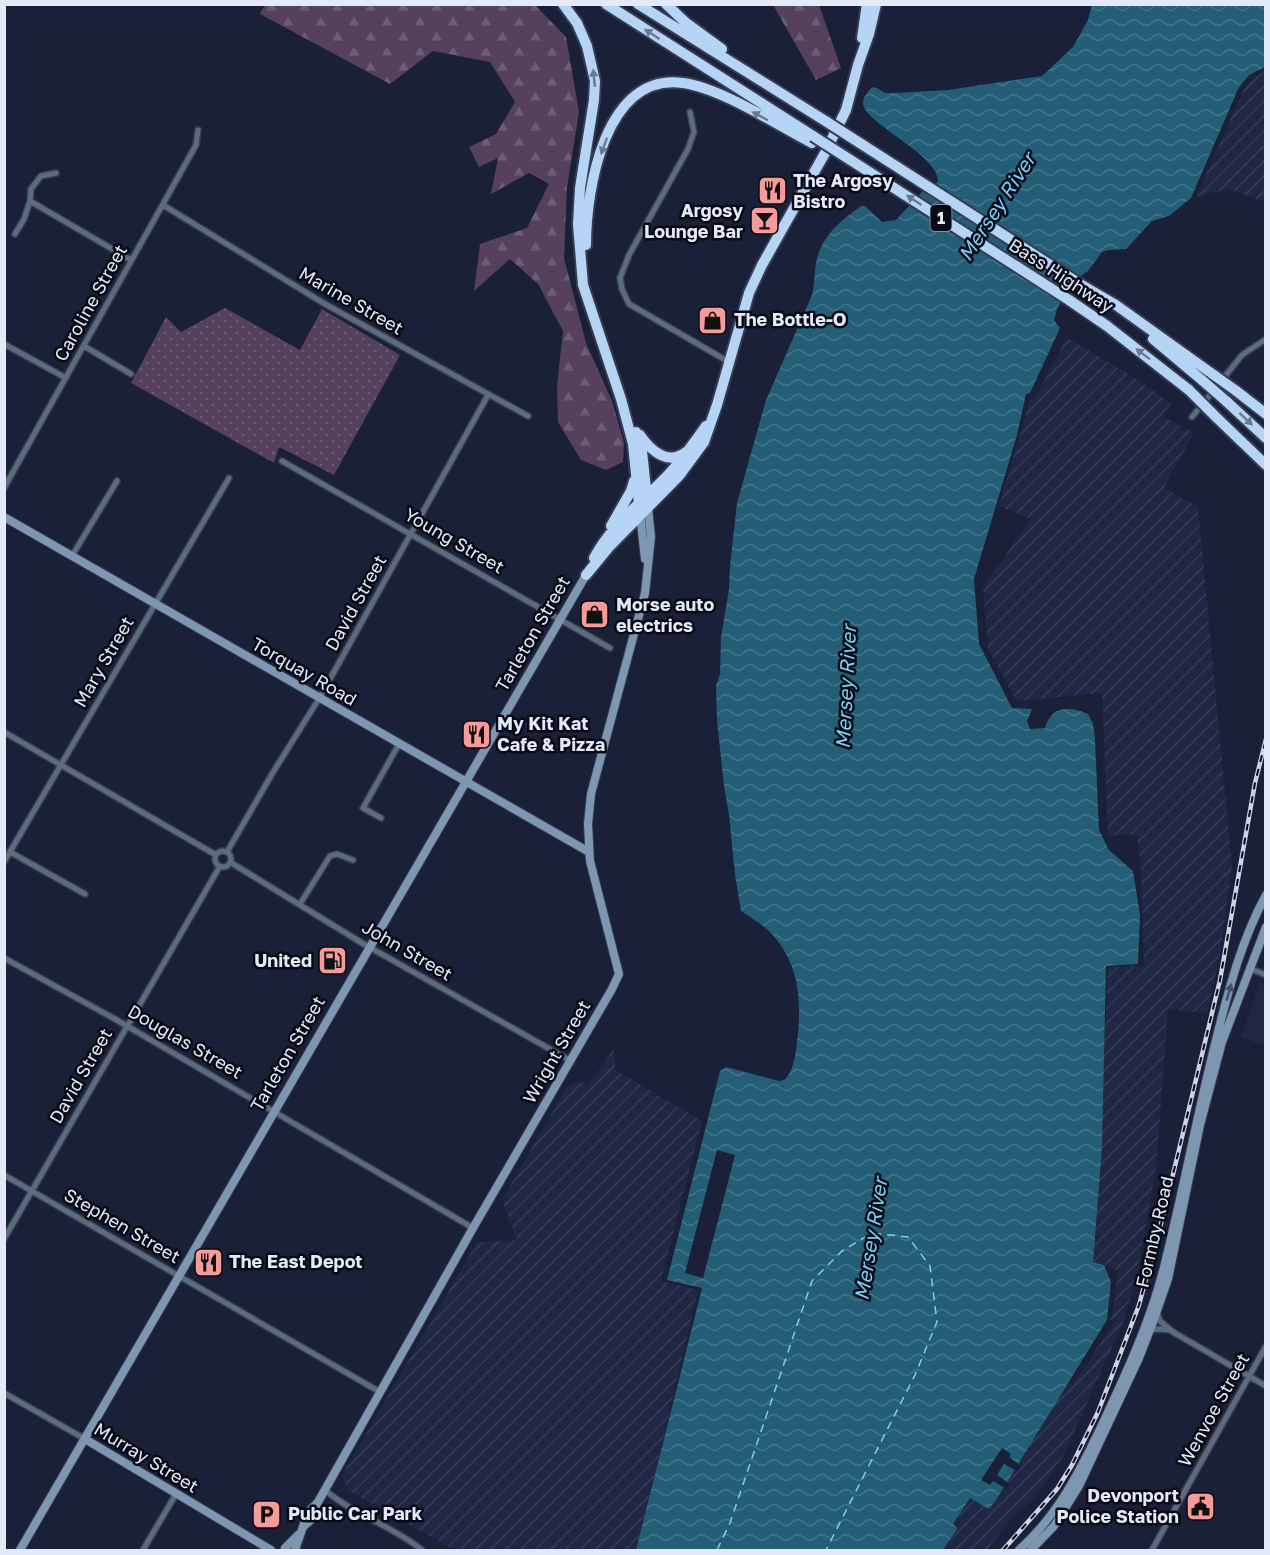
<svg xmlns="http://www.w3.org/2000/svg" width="1270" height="1555" viewBox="0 0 1270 1555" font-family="'Golos Text',sans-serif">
<defs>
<pattern id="industrial-furrows" width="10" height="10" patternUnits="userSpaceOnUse" patternTransform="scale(1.5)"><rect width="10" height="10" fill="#202745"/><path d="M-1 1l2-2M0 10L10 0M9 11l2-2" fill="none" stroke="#363c58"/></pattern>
<pattern id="grass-dots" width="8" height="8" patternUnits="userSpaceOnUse" patternTransform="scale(1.5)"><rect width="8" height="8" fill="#55405d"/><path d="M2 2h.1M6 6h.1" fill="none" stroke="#6d5c75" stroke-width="1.8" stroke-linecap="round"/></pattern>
<pattern id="forest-firs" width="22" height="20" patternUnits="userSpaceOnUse" patternTransform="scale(1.5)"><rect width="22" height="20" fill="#55405d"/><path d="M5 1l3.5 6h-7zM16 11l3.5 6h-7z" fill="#6d5c75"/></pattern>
<pattern id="water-waves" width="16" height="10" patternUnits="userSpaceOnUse" patternTransform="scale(1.5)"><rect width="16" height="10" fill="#235e76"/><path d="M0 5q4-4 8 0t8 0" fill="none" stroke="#43758a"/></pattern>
</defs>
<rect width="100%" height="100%" fill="#1a2038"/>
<path fill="#202745" d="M1259 982 1265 985V1046L1241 1037Z"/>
<path fill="url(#industrial-furrows)" d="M1265 71V202L1228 189 1196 197 1244 89 1252 78Z
M1067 338 1132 376 1171 403 1164 417 1194 433 1164 488 1198 507 1232 866 1219 960 1207 1013 1168 1009 1156 1169 1136 1281 1122 1325 1064 1455 1037 1495 1009 1522 987 1550H944L959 1527 954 1524 1002 1445 1067 1381 1073 1385 1114 1322 1110 1319 1113 1313 1118 1271 1100 1263 1093 1262 1108 967 1144 966 1141 869 1137 834 1108 836 1102 693 1016 701 988 649 983 587 1031 519 999 506 1030 400 1035 398Z
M614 1049 615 1070 702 1121 661 1281 698 1290 637 1550H454L346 1489 342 1476 477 1242 517 1240 502 1200 566 1088 577 1082 589 1083Z"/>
<path fill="url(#grass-dots)" d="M225 308 300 350 322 309 400 355 334 475 279 447 274 463 131 383 166 317 181 332Z"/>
<path fill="url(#forest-firs)" d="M265 5H535L566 37 579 112 567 187 564 258 586 343 612 401 624 443 623 462 606 470 581 460 558 422 557 386 563 331 538 284 510 259 474 291 480 244 527 228 549 184 529 173 491 194 498 158 479 167 469 147 496 134 515 102 490 62 433 51 390 84 260 14Z
M773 5H819L841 68 816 80Z"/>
<path fill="url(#water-waves)" d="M1092 5H1265V67L1249 75 1239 87 1191 198 1169 216 1152 221 1126 249 1108 250 1102 252 1088 271 1073 281 1057 309 1054 320 1060 328 1030 393 1026 394 1017 435 974 579 979 644 1012 708 1032 709 1027 721 1030 729 1045 728C1051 706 1069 706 1088 714L1093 724 1095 739 1099 830 1109 850 1133 871 1140 915 1138 964 1106 966 1102 1147 1093 1262 1104 1265 1111 1282 1107 1320 996 1500 989 1509 970 1498 953 1524 958 1528 943 1550H636L702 1288 667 1280 720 1071 726 1067 779 1081 784 1080C793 1074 796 1053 797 1042 802 1000 800 962 768 930 760 923 750 917 741 911L735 875 729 815 724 786 717 720 716 686 720 674 721 637 729 589 730 566 737 503 766 400 812 295C815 283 814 270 817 258 825 232 841 221 861 206H865L882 222 896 220 922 192 938 182C940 155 863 123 863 103 863 97 868 92 872 87L877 88 885 93H895L948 90 1042 76 1073 47 1088 20Z"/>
<path fill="#1a2038" d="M717 1150 735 1155 703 1278 685 1273Z
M1002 1448 1011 1454 1009 1457 1021 1466 1018 1472 1004 1464 997 1475 1010 1484 1007 1489 993 1481 990 1485 981 1480Z"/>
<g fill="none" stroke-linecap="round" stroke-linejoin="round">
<path stroke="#78d0f7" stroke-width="1.5" stroke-dasharray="8 6" stroke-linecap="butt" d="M717 1550 730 1523 812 1281 842 1251 872 1233 908 1237 930 1266 937 1322 915 1375 826 1550"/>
<defs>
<path id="street" d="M690 112 694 132 688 149 629 255 624 268 620 278 622 289 629 304 729 362
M30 201 131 260
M163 205 325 304 528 416
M15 234 24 219 30 201 31 189 41 176 56 173
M4 344 66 378
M84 346 131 374
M1222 380 1242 355 1266 339
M1192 417 1214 390
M282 461 610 648
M4 488 196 145 198 130
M72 556 117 481
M4 732 216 855
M381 818 363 808 399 744
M215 859a8 8 0 1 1 16 0a8 8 0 1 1-16 0Z
M10 852 85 894
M227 852 272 774 320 697 488 395
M4 862 229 478
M230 862 362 943 571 1061
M300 904 330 856 337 854 353 860
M4 958 115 1019 473 1228
M1249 968 1266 975
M4 1175 380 1392
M4 1239 220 866
M1157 1313 1160 1321 1173 1332 1266 1386
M1150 1330 1160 1329 1169 1330
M4 1393 85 1439
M325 1490C354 1515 393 1526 422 1550
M143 1550 176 1494
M1152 1550 1266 1346"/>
<path id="secondary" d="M640 514 645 559
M4 517 589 852
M85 1439 271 1550
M303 1527 313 1518 318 1502 473 1228 612 989 619 974 590 861 588 824 591 794 645 593 651 537 648 507
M285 1548 298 1535
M20 1550 586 575
M295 1550 308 1512 318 1502
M1019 1550C1057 1516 1079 1473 1101 1427 1125 1376 1149 1325 1163 1271 1183 1193 1197 1114 1217 1036 1229 988 1242 939 1266 895
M1031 1550 1054 1526 1079 1486 1139 1358 1153 1322 1168 1279 1200 1125 1222 1042 1266 927"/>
<path id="highway" d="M563 4 577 23 587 46 595 81 594 100 580 188 578 224 583 285 621 399 633 444 640 514
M606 4 813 136
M638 4 827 122
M666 4 685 22 722 49
M862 38 867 4
M586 245C586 189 605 72 683 83 721 88 777 125 812 143
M1080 284 1116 305 1211 373
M1069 300 1107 326 1189 390
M1153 339 1203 381
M1235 390 1266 414
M1226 401 1266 438
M1217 418 1266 465
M636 432 642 451 647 499
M640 435C651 451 668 466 686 452
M611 526 631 491 634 481
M594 558C611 525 643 501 668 475 682 460 694 443 706 426
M586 575 609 547 679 476 704 442 717 405 749 293 762 265 825 153 846 110 858 65 869 34 876 4"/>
</defs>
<use href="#street" stroke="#363c53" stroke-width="8"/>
<use href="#secondary" stroke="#363c53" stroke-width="10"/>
<use href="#highway" stroke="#363c53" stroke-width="14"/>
<use href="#street" stroke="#5d6c7d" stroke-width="5"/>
<use href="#secondary" stroke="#7e97b1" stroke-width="8"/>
<use href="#highway" stroke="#b6d5f6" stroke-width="10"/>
<defs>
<path id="rail" d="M1003 1550 1057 1489 1072 1465 1098 1412 1139 1305 1162 1220 1220 980 1255 783 1266 739"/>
</defs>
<use href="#rail" stroke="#cdd2e4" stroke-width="4.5"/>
<use href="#rail" stroke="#080b15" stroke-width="2" stroke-dasharray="7" stroke-linecap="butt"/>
<defs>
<path id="highway-bridge" d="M827 122 1080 284
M813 136 1069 300
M1211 373 1235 390
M1203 381 1226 401
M1189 390 1217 418"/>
</defs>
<use href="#highway-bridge" stroke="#363c53" stroke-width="14" stroke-linecap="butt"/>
<use href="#highway-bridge" stroke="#b6d5f6" stroke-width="10"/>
</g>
<defs><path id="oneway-solid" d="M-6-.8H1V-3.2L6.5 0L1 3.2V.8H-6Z" transform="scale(1.5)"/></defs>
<g fill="#687a91">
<use href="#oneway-solid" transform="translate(652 34) rotate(-147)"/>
<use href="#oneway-solid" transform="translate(594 78) rotate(-96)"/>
<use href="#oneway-solid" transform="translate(760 116) rotate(-152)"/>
<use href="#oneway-solid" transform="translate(604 146) rotate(110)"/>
<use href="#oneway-solid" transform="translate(914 200) rotate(-147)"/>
<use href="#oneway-solid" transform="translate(1143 354) rotate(-143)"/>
<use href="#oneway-solid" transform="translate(1246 419) rotate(43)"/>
</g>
<use fill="#435163" href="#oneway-solid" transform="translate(1229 992) rotate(-74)"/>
<defs>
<symbol id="restaurant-square" viewBox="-11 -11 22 22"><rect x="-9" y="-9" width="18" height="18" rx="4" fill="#f59b9a" stroke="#080b15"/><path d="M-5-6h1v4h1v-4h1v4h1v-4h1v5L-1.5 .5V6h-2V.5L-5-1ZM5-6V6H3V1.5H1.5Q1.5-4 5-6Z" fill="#111"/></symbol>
<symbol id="bar-square" viewBox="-11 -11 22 22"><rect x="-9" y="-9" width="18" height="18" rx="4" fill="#f59b9a" stroke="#080b15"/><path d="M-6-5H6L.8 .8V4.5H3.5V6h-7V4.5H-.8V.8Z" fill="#111"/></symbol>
<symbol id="shop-square" viewBox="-11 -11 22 22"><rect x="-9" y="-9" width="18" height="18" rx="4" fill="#f59b9a" stroke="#080b15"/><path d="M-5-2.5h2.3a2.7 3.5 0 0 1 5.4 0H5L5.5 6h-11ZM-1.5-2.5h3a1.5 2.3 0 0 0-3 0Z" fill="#111"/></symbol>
<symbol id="fuel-square" viewBox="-11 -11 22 22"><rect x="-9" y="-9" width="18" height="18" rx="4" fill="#f59b9a" stroke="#080b15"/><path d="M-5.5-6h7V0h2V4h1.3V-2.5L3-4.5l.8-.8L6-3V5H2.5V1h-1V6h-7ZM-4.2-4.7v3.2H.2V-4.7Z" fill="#111"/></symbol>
<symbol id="civic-square" viewBox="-11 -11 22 22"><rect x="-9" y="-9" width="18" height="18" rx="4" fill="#f59b9a" stroke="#080b15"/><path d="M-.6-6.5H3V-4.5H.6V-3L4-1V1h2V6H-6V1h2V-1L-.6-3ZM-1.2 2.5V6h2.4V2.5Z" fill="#111"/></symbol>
<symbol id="parking-square" viewBox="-11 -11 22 22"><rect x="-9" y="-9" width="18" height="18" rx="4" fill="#f59b9a" stroke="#080b15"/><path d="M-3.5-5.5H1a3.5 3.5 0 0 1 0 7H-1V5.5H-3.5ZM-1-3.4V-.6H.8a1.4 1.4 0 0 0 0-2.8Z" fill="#111"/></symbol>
</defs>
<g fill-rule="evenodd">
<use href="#restaurant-square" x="756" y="174" width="33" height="33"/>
<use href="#bar-square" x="748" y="204" width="33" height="33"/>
<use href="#shop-square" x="696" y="304" width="33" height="33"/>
<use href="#shop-square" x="578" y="598" width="33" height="33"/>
<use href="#restaurant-square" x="460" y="718" width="33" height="33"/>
<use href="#fuel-square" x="316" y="944" width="33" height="33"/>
<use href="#restaurant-square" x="192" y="1246" width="33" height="33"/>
<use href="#civic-square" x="1184" y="1490" width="33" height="33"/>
<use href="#parking-square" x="250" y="1498" width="33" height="33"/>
</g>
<g text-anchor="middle" stroke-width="5" stroke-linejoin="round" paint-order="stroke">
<rect fill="#080b15" stroke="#a2a6b5" stroke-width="1.5" x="930.5" y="205" width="21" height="26" rx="4.5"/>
<g font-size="16" font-weight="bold" fill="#e4e9fa">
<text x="941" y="224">1</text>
</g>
<g font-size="18" font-weight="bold" fill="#e4e9fa" stroke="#080b15" text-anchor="start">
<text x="793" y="187">The Argosy<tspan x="793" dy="21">Bistro</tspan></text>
<text x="743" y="217" text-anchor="end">Argosy<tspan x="743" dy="21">Lounge Bar</tspan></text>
<text x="734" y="326">The Bottle-O</text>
<text x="616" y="611">Morse auto<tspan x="616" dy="21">electrics</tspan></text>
<text x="497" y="730">My Kit Kat<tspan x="497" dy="21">Cafe &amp; Pizza</tspan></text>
<text x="312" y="967" text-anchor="end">United</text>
<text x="229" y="1268">The East Depot</text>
<text x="1179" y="1502" text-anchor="end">Devonport<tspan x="1179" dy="21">Police Station</tspan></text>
<text x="288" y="1520">Public Car Park</text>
</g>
<g font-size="18" fill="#e4e9fa" stroke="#080b15">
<text transform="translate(1061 276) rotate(33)" y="6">Bass Highway</text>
<text transform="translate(351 301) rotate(30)" y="6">Marine Street</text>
<text transform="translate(91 303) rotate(-61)" y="6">Caroline Street</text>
<text transform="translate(454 541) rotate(30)" y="6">Young Street</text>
<text transform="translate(356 603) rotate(-61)" y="6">David Street</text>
<text transform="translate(533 634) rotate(-60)" y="6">Tarleton Street</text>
<text transform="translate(104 662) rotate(-60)" y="6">Mary Street</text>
<text transform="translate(304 672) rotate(30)" y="6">Torquay Road</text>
<text transform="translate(407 951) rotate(30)" y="6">John Street</text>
<text transform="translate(185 1042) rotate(30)" y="6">Douglas Street</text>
<text transform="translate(557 1052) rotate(-60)" y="6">Wright Street</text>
<text transform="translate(288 1054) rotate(-60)" y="6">Tarleton Street</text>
<text transform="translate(81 1076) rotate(-60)" y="6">David Street</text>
<text transform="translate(122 1226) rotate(30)" y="6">Stephen Street</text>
<text transform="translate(1155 1232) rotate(-77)" y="6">Formby Road</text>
<text transform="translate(1214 1410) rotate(-61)" y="6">Wenvoe Street</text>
<text transform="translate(146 1458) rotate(31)" y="6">Murray Street</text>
</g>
<g font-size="20" font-style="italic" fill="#78d0f7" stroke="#080b15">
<text transform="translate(997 207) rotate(-57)" y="7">Mersey River</text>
<text transform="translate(846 687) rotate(-87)" y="7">Mersey River</text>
<text transform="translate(871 1239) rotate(-81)" y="7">Mersey River</text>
</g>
</g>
<rect width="1270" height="1555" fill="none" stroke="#e4e9fa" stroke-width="12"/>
</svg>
